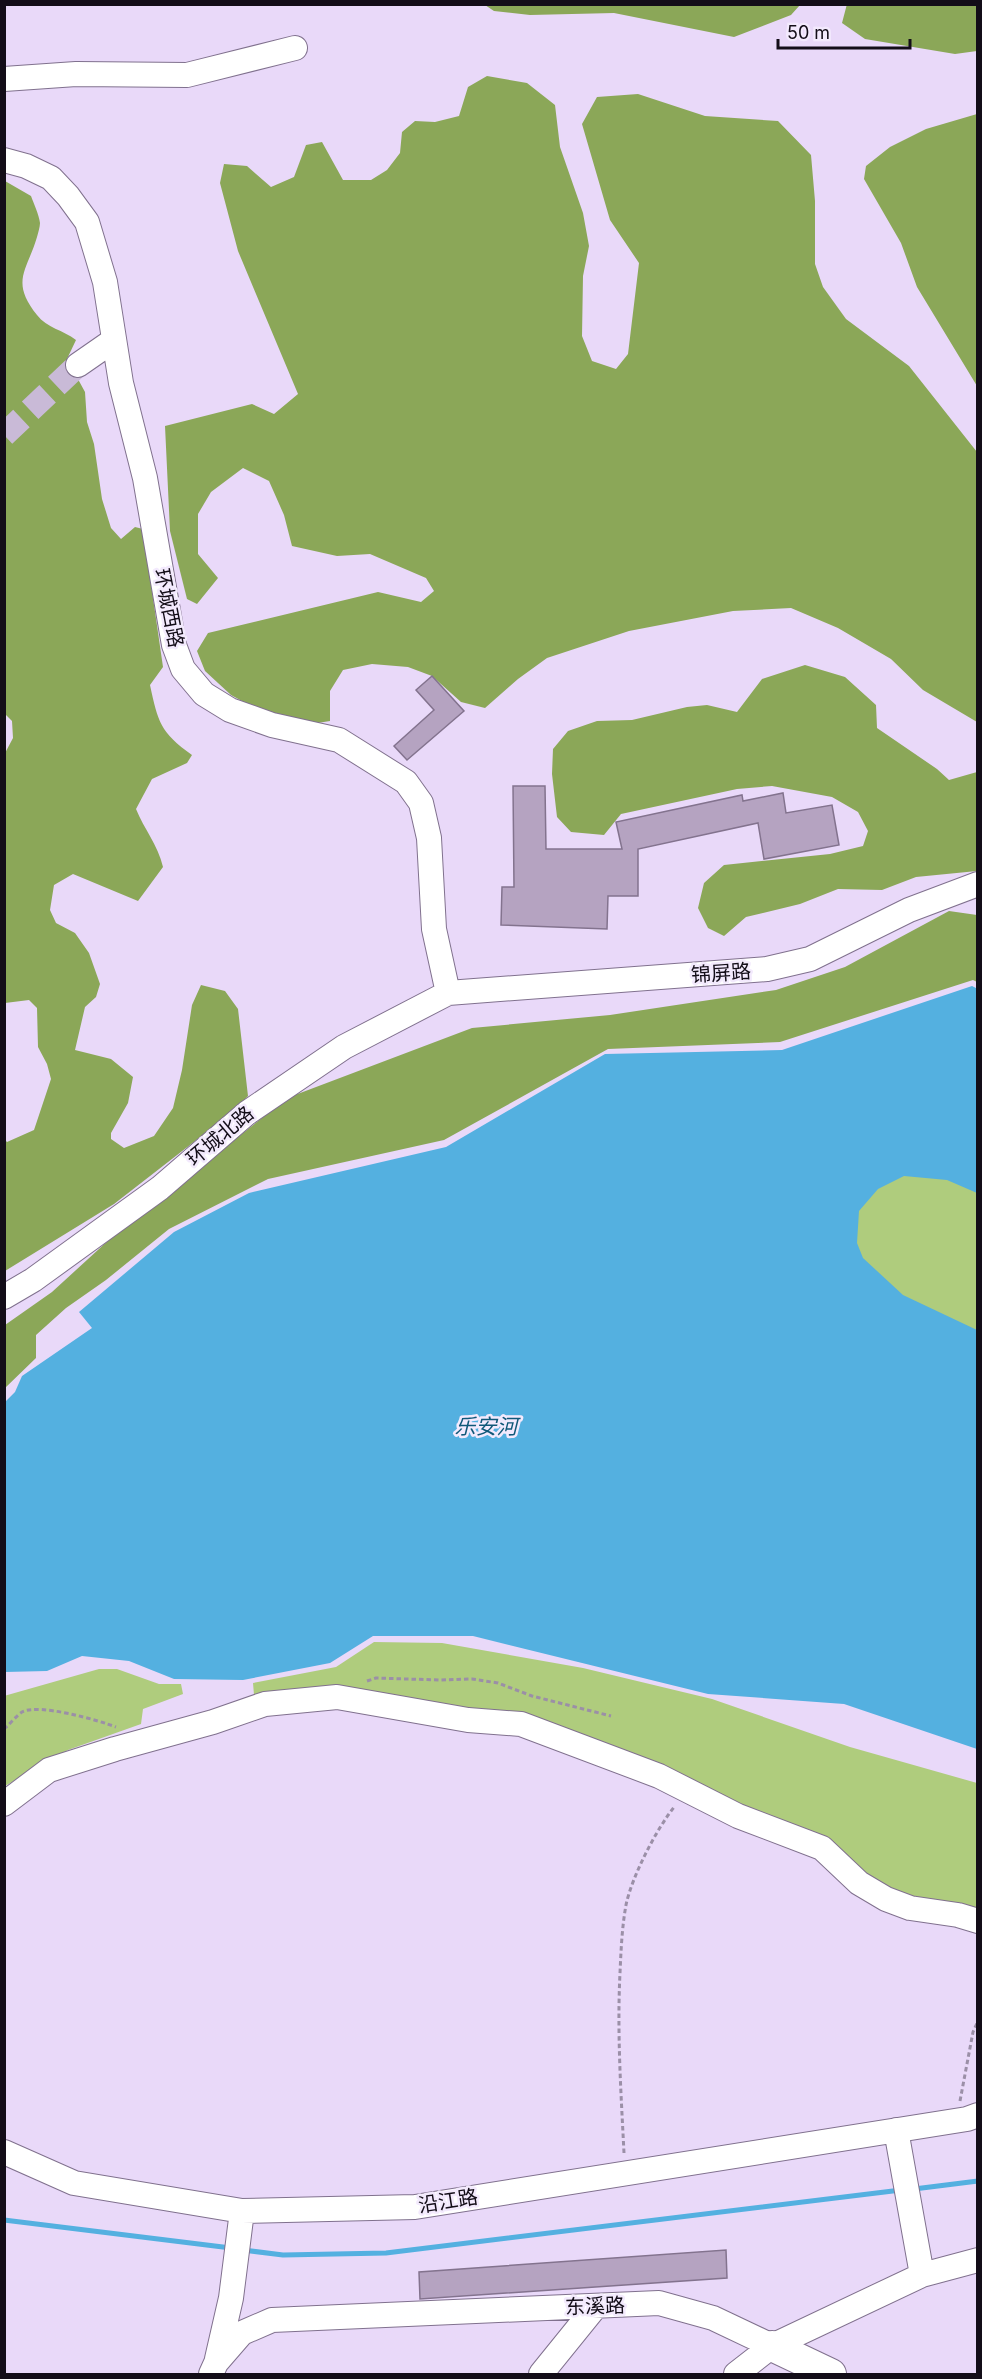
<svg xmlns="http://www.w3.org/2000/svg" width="982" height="2379" viewBox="0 0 982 2379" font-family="Inter,'Noto Sans SC',sans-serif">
<rect width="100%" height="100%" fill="#e9d9f9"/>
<path fill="#afcc7d" d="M977 1003V1349L863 1283 783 1076Z
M374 1642 442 1643 583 1668 712 1699 850 1747 977 1783V1913L897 1895 849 1862 574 1733 254 1695 253 1683 336 1667Z
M99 1669H117L159 1684H181L183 1694 143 1709 141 1724 68 1750 5 1786 4 1696Z"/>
<path fill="#8ba758" d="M847 4 977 5V51L955 54 865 39 842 23Z
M485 5H800L791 15 734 37 614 13 530 15 494 11Z
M487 76 527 83 555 105 560 147 583 213 589 246 583 276 582 336 592 361 616 369 628 354 639 263 610 220 582 124 597 97 638 94 705 116 778 121 811 155 815 201V264L823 287 846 319 909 366 977 452V722L923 690 891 659 838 628 791 608 733 611 629 631 547 658 518 679 485 708 461 702 432 676 408 667 372 664 343 670 330 691V721L305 725 251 706 231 695 205 671 197 651 208 633 378 592 421 602 434 591 426 578 370 554 337 556 292 546 284 515 269 481 243 468 211 492 198 514V554L218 578 197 604 187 599 170 531 165 426 252 404 274 414 298 394 238 251 220 183 224 164 247 166 271 187 294 177 306 145 322 142 343 180H371L387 170 400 153 402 132 415 121 435 122 459 116 468 87Z
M977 114H978L977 386 917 287 901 243 864 179 866 166 890 147 926 129Z
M5 181 31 196C34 204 39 215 40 223 40 227 38 233 37 237 27 271 10 281 37 315 47 328 63 330 76 340L67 359 85 392 87 422 94 444 102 499 111 528 121 539 135 527 143 529 163 667 150 685C158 722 160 732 192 755L187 763 152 779 136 809C144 829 158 845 163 867L138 901 73 874 54 885 50 910 56 923 75 933 89 953 100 984 96 997 85 1007 75 1050 111 1059 133 1077 128 1103 111 1133V1139L124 1148 154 1136 173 1108 182 1070 192 1005 201 985 225 991 238 1009 248 1096 235 1110 114 1204 5 1271V1140L7 1142 34 1130 51 1079 47 1064 38 1047 37 1008 29 1000 5 1003 4 755 13 738 12 721 4 713Z
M805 665 845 677 876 705 877 728 937 769 949 780 977 772V871L916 877 882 890 838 889 800 904 746 917 724 936 708 928 698 908 704 883 724 865 830 854 863 846 868 831 858 812 832 797 772 786 737 789 621 814 604 835 571 832 557 817 552 774 553 749 568 731 597 721 632 720 687 707 707 705 737 712 762 679Z
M949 911 977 915V982L973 980 780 1042 608 1049 444 1140 268 1179 169 1229 106 1280 66 1308 36 1335V1358L5 1388V1325L52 1292 111 1238 287 1098 472 1028 610 1015 776 990 845 967Z"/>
<path fill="#54b0e0" d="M972 986 978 989 977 1193 947 1180 904 1176 878 1189 859 1211 857 1243 863 1258 903 1295 977 1330V1749L844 1704 708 1694 473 1636H373L330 1663 243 1680 174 1679 129 1661 82 1656 47 1671 5 1672V1402L15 1392 22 1376 92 1328 79 1312 174 1232 249 1193 446 1147 605 1054 782 1050Z"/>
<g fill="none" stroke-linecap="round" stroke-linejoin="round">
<path stroke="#54b0e0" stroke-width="5" d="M914 2189 978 2181
M4 2220 231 2248
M243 2250 283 2255 386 2253 901 2190"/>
</g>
<path fill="#b5a3c1" stroke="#83738e" stroke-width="1.5" d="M432 676 464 711 407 760 394 746 434 710 416 690Z
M513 786H545L546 849H622L616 822 742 795 743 801 783 793 786 813 832 805 839 845 764 859 758 823 638 849V896H608L607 929 501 925 502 887H514Z
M726 2250 727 2278 420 2299 419 2272Z"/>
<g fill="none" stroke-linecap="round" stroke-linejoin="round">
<path stroke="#c9bad7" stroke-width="24" stroke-dasharray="24 12" stroke-linecap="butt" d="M4 435 78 365"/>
<defs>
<path id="minor" d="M4 79 76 74 187 75 295 48
M4 160 26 166 51 178 68 196 87 222 105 282 121 383 145 478 174 645 183 669 204 694 230 710 272 725 339 740 406 782 421 803 429 838 434 929 448 993
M78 365 114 340
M4 1297 33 1280 160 1188 247 1113 344 1047 448 993 767 969 810 959 909 910 978 884
M4 1804 49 1770 115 1749 213 1722 265 1704 337 1697 468 1720 521 1724 659 1776 738 1816 822 1848 859 1883 886 1899 910 1908 958 1915 978 1921
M896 2130 922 2275
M4 2152 74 2183 242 2211 415 2207 967 2119 978 2115
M217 2359 231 2298 242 2211
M211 2374 216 2363 242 2333 272 2320 659 2303 713 2318 772 2346
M541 2374 596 2306
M736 2374 772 2346 922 2275 978 2260"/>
<path id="major" d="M772 2346 831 2374"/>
</defs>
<use href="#minor" stroke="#80718e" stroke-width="26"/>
<use href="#major" stroke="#80718e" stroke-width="32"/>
<path stroke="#9b8fa7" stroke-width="3" stroke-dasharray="4.5 3" stroke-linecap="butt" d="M367 1681 376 1678 439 1680 472 1679 498 1683 532 1696 611 1716
M4 1729C10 1724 16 1716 22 1712 38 1703 98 1720 116 1727
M960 2101 973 2032 978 2021
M624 2153C621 2093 617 2033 620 1973 621 1950 622 1927 626 1905 632 1876 657 1828 675 1806"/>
<use href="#minor" stroke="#fff" stroke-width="24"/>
<use href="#major" stroke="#fff" stroke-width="30"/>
</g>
<g text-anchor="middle" stroke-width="5" stroke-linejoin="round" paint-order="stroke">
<g font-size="20" fill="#130d18" stroke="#f3eafd">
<text transform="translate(169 608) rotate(79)" y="7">环城西路</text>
<text transform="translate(721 973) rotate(-4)" y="7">锦屏路</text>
<text transform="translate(220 1136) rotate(-40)" y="7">环城北路</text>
<text transform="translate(448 2201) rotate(-9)" y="7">沿江路</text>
<text transform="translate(595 2306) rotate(-2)" y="7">东溪路</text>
</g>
<g font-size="21" font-style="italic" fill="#105879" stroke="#f3eafd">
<text x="486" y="1434">乐安河</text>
</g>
</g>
<rect width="982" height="2379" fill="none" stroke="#130d18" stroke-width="12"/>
<path d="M778 39v9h132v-9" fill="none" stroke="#130d18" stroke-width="3"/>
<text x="787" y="39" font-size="18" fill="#130d18" stroke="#f3eafd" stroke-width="4.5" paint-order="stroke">50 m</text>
</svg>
